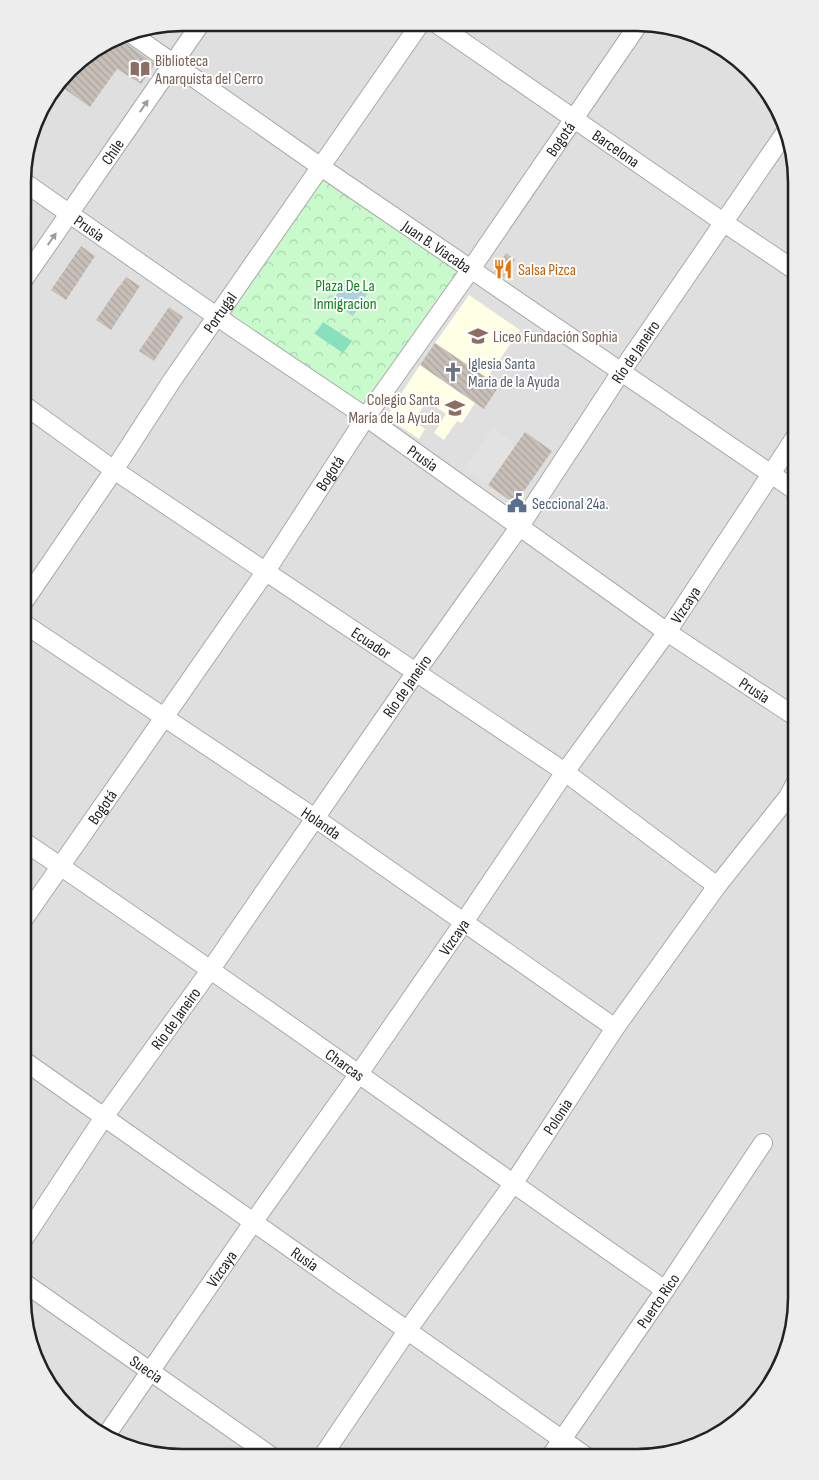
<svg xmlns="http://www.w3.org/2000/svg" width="819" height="1480" viewBox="0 0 819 1480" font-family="'Sofia Sans Condensed',sans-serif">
<defs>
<pattern id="park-crowns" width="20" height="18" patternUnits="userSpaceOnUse" patternTransform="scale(1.25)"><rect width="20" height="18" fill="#c8facc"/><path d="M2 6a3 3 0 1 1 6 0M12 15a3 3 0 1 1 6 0" fill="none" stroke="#acd6af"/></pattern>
<pattern id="building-back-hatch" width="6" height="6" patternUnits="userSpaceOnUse" patternTransform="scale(1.25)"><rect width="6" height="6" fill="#c7bfb8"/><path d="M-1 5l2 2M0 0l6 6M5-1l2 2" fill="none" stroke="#aba49e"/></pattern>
</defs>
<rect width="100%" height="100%" fill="#f2efe9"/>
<path fill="#e0dfdf" d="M183 23 667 26 742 62 788 131 796 183V1308L784 1358 763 1395 734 1425 688 1449 636 1457 161 1456 85 1424 50 1387 31 1349 23 1297 24 162 39 112 77 62 122 35Z"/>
<path fill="#ffffe5" d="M469 295 520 330 487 378 435 343Z
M420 365 475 403 462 423 457 421 444 440 434 433 446 414 427 401 414 421 425 429 419 439 386 417Z"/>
<path fill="url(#park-crowns)" d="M324 181 331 183 453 267 456 272V280L368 404 362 405 236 320 233 314 236 306 319 185Z"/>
<path fill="#88e0be" d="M323 322 352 341 343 353 315 334Z"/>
<path fill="#e2e2e2" d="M493 428 517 445 488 485 464 469Z"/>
<path fill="#aad3df" d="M346 280 367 294 353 316 332 302Z"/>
<path fill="url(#building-back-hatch)" d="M119 36 124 42 155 64 141 84 117 69 90 107 59 85 77 62Z
M81 246 95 256 66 300 51 290Z
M506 253 515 260 503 278 494 272Z
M126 277 140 286 111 330 96 320 119 286H120Z
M169 307 183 317 154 361 139 351Z
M435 343 499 386 484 409 420 365Z
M525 432 552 451 515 504 488 485Z"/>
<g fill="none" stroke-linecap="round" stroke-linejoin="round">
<defs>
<g id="minor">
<path id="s1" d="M437 24 723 222 796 271"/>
<path id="s2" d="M130 33 321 167 796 491"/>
<path id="s3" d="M24 182 216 316 366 417 667 632 796 717"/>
<path id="s4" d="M24 279 201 23"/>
<path id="s5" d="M24 405 114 470 565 772 717 886"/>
<path id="s6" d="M23 603 114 470 171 382 420 24"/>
<path id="s7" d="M23 623 315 818 615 1028"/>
<path id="s8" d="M23 841C240 987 451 1141 665 1290"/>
<path id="s9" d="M23 920 266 571 366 417 471 269 638 25"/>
<path id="s10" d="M23 1060C212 1191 398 1326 587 1457"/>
<path id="s11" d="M23 1240 104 1117 211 969 416 672 520 526 621 372 787 130"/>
<path id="s12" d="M23 1282 271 1456"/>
<path id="s13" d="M107 1434 254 1221 358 1075 464 922 565 772 667 632 796 436"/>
<path id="s14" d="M322 1457 407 1331 513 1184 615 1028 717 886 788 797 796 782"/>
<path id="s15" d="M550 1457 665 1290 763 1143"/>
</g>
</defs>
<use href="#minor" stroke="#a9a9a9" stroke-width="20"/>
<use href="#minor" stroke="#fff" stroke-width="18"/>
</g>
<defs><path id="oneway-solid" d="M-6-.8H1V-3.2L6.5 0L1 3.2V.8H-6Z" transform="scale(1.25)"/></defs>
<g fill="#9c9c9c">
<use href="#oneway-solid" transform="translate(144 106) rotate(-56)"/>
<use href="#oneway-solid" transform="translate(52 239) rotate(-55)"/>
</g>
<defs>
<symbol id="library-bare" viewBox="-9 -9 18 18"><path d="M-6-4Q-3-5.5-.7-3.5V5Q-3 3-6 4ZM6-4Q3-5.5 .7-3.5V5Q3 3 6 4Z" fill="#8d6e63" stroke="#fff" stroke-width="2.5" paint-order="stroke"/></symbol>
<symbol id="restaurant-bare" viewBox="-9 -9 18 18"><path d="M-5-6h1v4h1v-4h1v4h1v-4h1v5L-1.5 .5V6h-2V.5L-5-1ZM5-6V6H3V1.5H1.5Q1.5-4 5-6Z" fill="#e8710a" stroke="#fff" stroke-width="2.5" paint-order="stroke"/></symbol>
<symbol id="school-bare" viewBox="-9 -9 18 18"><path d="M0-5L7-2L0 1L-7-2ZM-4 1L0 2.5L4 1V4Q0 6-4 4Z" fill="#8d6e63" stroke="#fff" stroke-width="2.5" paint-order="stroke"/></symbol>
<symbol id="church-bare" viewBox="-9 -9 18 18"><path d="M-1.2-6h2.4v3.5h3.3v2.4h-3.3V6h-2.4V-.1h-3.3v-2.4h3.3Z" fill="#6b7280" stroke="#fff" stroke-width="2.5" paint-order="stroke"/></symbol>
<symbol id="civic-bare" viewBox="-9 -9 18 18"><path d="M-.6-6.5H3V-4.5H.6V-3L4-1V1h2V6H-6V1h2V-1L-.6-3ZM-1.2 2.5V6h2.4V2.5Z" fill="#5c6f8a" stroke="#fff" stroke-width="2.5" paint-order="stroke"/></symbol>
</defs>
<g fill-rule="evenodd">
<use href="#library-bare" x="126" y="55" width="28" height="28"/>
<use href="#restaurant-bare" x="489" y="255" width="28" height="28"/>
<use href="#school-bare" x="464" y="322" width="28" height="28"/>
<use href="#church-bare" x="439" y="358" width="28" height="28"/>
<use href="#school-bare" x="441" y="394" width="28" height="28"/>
<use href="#civic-bare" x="503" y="489" width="28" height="28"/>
</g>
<g text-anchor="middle" stroke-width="4" stroke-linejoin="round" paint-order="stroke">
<g font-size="16" fill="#785e54" stroke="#fff" text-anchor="start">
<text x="155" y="66">Biblioteca<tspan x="155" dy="18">Anarquista del Cerro</tspan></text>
<text x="493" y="342">Liceo Fundación Sophia</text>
<text x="440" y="405" text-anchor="end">Colegio Santa<tspan x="440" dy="18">María de la Ayuda</tspan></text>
</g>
<g font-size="16" fill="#222" stroke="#fff">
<text dy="6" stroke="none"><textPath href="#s9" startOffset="948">Bogotá</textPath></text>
<text dy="6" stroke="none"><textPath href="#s1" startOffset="218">Barcelona</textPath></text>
<text dy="6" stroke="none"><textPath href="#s4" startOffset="155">Chile</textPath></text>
<text dy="6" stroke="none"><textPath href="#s3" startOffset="80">Prusia</textPath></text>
<text dy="6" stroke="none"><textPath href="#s2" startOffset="374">Juan B. Viacaba</textPath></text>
<text dy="6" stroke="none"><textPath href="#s6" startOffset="351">Portugal</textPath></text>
<text dy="6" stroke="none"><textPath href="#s11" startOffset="1079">Río de Janeiro</textPath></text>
<text dy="6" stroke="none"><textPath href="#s3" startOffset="485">Prusia</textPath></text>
<text dy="6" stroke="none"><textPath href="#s9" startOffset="542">Bogotá</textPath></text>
<text dy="6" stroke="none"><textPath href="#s13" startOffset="1011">Vizcaya</textPath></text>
<text dy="6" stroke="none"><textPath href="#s5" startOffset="421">Ecuador</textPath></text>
<text dy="6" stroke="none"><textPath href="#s11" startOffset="674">Río de Janeiro</textPath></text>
<text dy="6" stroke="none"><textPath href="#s3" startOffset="890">Prusia</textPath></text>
<text dy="6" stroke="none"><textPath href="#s9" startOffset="138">Bogotá</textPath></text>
<text dy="6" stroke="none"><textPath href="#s7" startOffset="359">Holanda</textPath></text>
<text dy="6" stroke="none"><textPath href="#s13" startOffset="606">Vizcaya</textPath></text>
<text dy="6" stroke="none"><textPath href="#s11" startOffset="269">Río de Janeiro</textPath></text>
<text dy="6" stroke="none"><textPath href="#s8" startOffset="392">Charcas</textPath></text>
<text dy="6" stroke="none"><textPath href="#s14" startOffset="414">Polonia</textPath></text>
<text dy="6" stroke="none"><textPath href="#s10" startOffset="345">Rusia</textPath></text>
<text dy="6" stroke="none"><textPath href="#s13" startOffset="201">Vizcaya</textPath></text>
<text dy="6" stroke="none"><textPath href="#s15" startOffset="190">Puerto Rico</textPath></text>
<text dy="6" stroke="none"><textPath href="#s12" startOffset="151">Suecia</textPath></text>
</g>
<g font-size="16" fill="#c56008" stroke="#fff" text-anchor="start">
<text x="518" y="275">Salsa Pizca</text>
</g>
<g font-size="16" fill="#0c8416" stroke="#fff">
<text x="345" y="291">Plaza De La<tspan x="345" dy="18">Inmigracion</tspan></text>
</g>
<g font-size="16" fill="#5b616d" stroke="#fff" text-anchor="start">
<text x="468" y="369">Iglesia Santa<tspan x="468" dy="18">Maria de la Ayuda</tspan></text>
</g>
<g font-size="16" fill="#4e5e75" stroke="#fff" text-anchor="start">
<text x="532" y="509">Seccional 24a.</text>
</g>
</g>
<path d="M0 0H819V1480H0ZM182 31H637A151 151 0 0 1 788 182V1298A151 151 0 0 1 637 1449H182A151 151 0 0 1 31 1298V182A151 151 0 0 1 182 31Z" fill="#ededed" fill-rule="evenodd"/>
<path fill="none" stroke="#222" stroke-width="2.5" d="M182 31H637A151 151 0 0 1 788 182V1298A151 151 0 0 1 637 1449H182A151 151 0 0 1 31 1298V182A151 151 0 0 1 182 31Z"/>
</svg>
